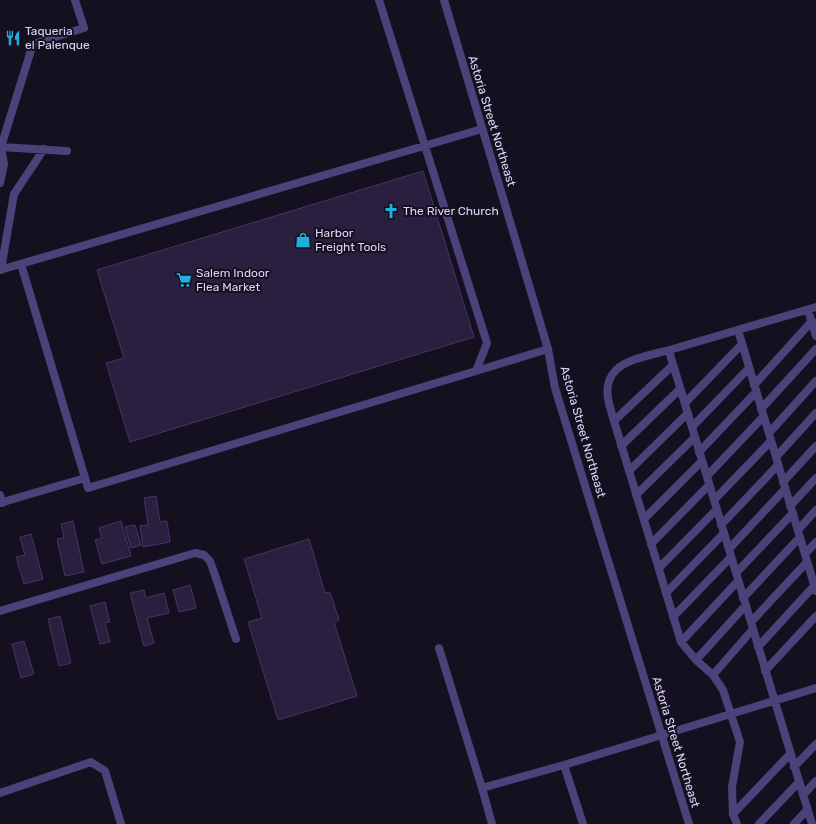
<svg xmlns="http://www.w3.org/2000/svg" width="816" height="824" viewBox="0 0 816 824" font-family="Rubik,sans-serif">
<rect width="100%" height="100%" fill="#151020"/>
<path fill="#2a1f3e" stroke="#453467" d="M423 171 474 337 130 442 106 363 124 358 97 270Z
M156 496 160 522 167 521 170 542 143 547 140 526 148 525 144 498Z
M73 521 84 572 65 576 57 539 64 538 61 524Z
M121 521 131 556 102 564 95 540 102 538 99 528Z
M135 525 141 545 131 548 125 527Z
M31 534 43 579 24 584 16 557 25 555 20 537Z
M309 539 325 593 330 592 339 620 334 622 357 696 278 720 248 622 262 618 244 559Z
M190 585 196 608 179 612 173 590Z
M144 590 146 598 164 593 169 613 147 618 154 643 144 646 130 593Z
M105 602 110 622 105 623 110 642 100 644 90 606Z
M60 616 71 663 59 666 48 619Z
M24 641 34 674 21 678 12 644Z"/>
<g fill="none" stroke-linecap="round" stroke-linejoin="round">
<path stroke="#4b4279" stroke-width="8" d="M0 150 33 44 84 28 75 0
M0 183 4 164 1 147 67 151
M21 264 88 488 476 371 487 343 379 0
M0 270 482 129
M1 270 14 194 44 149
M808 310 816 336
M738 330 816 591
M669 351 812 824
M476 371 548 349
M754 385 812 321
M685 403 742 344
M761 409 816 349
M614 421 673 365
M692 427 749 368
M769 433 816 381
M621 446 680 389
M699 452 756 392
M776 457 816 413
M629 471 688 413
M707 476 763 417
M783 482 816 446
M0 495 2 503
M636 495 695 437
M714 500 771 441
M0 503 85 478
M790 506 816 478
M644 519 702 461
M721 525 778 465
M798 530 816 510
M651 544 709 485
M729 549 785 489
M805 554 816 542
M659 568 717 509
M736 573 793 513
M666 593 724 533
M743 598 800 537
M0 611 195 553 204 555 210 561 215 575 236 639
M673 617 731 557
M751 622 807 562
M681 642 738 581
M758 647 814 586
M439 648 482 788
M696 660 746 605
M765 671 816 616
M713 675 753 629
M662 735 816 688
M794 767 816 744
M0 793 91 762 105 771 121 824
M803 795 816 781
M733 814 790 754
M737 824 733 814 732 787 740 742 723 690 713 675 696 660 681 642 614 421C609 404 601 385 616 370 628 358 656 354 673 349 720 335 768 321 816 307
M759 824 799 782
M794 824 807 810"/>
<path stroke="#4b4279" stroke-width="8" d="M564 765 583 824
M492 824 482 788 564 765 662 735"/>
<path stroke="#4b4279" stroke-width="8" d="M444 0 548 349 555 388 689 824"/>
</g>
<defs>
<symbol id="restaurant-bare" viewBox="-9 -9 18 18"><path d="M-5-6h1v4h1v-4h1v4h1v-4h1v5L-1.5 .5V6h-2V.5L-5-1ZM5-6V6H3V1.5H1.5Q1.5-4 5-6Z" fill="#1fafdc" stroke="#151020" stroke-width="2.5" paint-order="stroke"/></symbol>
<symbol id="church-bare" viewBox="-9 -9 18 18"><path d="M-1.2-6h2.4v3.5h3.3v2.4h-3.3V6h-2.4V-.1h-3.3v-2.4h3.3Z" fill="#1fafdc" stroke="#151020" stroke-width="2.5" paint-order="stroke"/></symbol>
<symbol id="shop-bare" viewBox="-9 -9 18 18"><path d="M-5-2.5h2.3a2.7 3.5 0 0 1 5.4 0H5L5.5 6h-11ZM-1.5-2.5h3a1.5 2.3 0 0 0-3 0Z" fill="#1fafdc" stroke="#151020" stroke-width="2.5" paint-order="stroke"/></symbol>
<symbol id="supermarket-bare" viewBox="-9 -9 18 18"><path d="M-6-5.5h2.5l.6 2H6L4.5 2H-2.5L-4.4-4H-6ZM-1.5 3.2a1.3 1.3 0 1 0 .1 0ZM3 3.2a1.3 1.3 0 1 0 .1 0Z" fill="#1fafdc" stroke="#151020" stroke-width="2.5" paint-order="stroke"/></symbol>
</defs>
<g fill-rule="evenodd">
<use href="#restaurant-bare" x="2" y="27" width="22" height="22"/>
<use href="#church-bare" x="380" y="200" width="22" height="22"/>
<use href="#shop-bare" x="292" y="229" width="22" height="22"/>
<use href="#supermarket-bare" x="173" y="269" width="22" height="22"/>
</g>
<g text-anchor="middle" stroke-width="4" stroke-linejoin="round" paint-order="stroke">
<g font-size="12" fill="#ded5f9" stroke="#151020" text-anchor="start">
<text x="25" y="35">Taqueria<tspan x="25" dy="14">el Palenque</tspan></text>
<text x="403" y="215">The River Church</text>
<text x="315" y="237">Harbor<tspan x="315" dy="14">Freight Tools</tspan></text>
<text x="196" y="277">Salem Indoor<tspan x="196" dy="14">Flea Market</tspan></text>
</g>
<g font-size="12" fill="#ded5f9" stroke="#151020">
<text transform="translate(492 121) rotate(73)" y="4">Astoria Street Northeast</text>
<text transform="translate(583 432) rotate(74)" y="4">Astoria Street Northeast</text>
<text transform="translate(676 742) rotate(73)" y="4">Astoria Street Northeast</text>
</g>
</g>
</svg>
